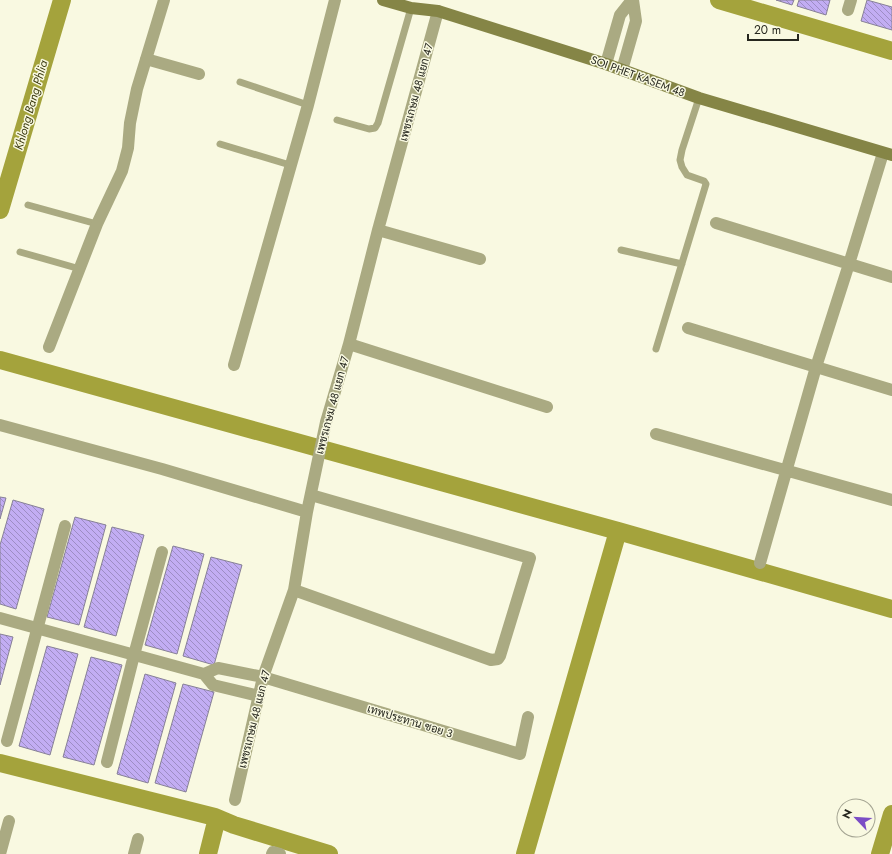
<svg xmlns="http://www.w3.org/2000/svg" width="892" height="854" viewBox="0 0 892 854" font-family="Jost,Sarabun,sans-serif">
<defs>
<pattern id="building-back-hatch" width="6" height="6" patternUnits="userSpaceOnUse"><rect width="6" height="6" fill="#c2adf3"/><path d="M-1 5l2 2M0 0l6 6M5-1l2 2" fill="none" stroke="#9d8dc4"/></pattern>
</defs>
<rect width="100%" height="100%" fill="#f9f9e1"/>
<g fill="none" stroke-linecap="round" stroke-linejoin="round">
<path stroke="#a4a33c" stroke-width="18" d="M719 0 892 51
M0 210 62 0
M0 360 618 531 525 854
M618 531 892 609
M0 763 215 817 234 825 329 854
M208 854 217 818
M880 854 892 814"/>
</g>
<path fill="url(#building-back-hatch)" stroke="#878196" d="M776 0H794L792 5Z
M799 0H830L826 15 797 6Z
M867 0 892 7V30L861 21Z
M0 497 6 498 0 519Z
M13 500 44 509 16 609 0 604V545Z
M75 517 106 525 79 625 47 617Z
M112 527 144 535 116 636 84 627Z
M173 546 204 554 177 654 145 645Z
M211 557 242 565 214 665 183 656Z
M0 634 13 637 0 685Z
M47 646 78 654 50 755 19 746Z
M91 657 122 665 94 765 63 757Z
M145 674 176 683 148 783 117 774Z
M183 684 214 692 186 792 155 783Z"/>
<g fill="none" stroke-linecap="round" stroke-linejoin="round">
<path stroke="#aaaa82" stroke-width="7" d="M240 82 308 105
M337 120 369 129 375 128 378 123 411 8
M220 144 290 165
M28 205 97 224
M621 250 682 264
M20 252 80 269
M656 349 706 184 704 181 687 175 682 167 680 160 682 150 699 98"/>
<path stroke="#aaaa82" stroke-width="12" d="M848 10 851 0
M146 59 199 74
M606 64 620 15 632 0
M622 70 636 21 633 0
M716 223 892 277
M378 230 480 259
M688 328 892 390
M349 344 547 407
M49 347 97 224 122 171 128 148 130 123 137 89 164 0
M234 365 308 105 335 0
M0 425 162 469 307 512
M656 434 892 500
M760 563 816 367 849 264 883 153
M294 590 491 660 498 659 500 656 530 558 311 495
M0 618 204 674 213 685 259 696
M204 674 218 668 263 677 520 754 528 717
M7 741 65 526
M107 762 134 655 162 552
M235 800 263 677 294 590 307 512 326 422 349 344 378 230 438 11
M0 854 9 821
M134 854 138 839
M272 854 273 852 280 854"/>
<path stroke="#858546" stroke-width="12" d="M383 0 411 8 438 11 606 64 699 98 892 155"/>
</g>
<g text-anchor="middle" stroke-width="3" stroke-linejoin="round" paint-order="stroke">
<g font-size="11" fill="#26271e" stroke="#f9f9e1">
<text transform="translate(638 76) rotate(20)" y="4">SOI PHET KASEM 48</text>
<text transform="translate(416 92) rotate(-75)" y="4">เพชรเกษม 48 แยก 47</text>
<text transform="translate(332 405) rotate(-75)" y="4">เพชรเกษม 48 แยก 47</text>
<text transform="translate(254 719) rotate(-76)" y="4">เพชรเกษม 48 แยก 47</text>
<text transform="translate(410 721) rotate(17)" y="4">เทพประทาน ซอย 3</text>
</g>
<g font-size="12" font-style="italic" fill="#3c3b10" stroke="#f9f9e1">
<text transform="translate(31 105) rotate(-74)" y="4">Khlong Bang Phlia</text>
</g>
</g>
<g transform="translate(856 818) rotate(295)"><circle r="19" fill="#f9f9e1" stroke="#a5a593"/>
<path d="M0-3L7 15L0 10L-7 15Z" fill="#7b4dc5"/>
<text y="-6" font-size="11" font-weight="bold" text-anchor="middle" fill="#26271e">N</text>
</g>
<path d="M748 34v6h50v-6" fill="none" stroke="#26271e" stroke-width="2"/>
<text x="754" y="34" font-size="12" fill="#26271e" stroke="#f9f9e1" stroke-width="3" paint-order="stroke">20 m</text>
</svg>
